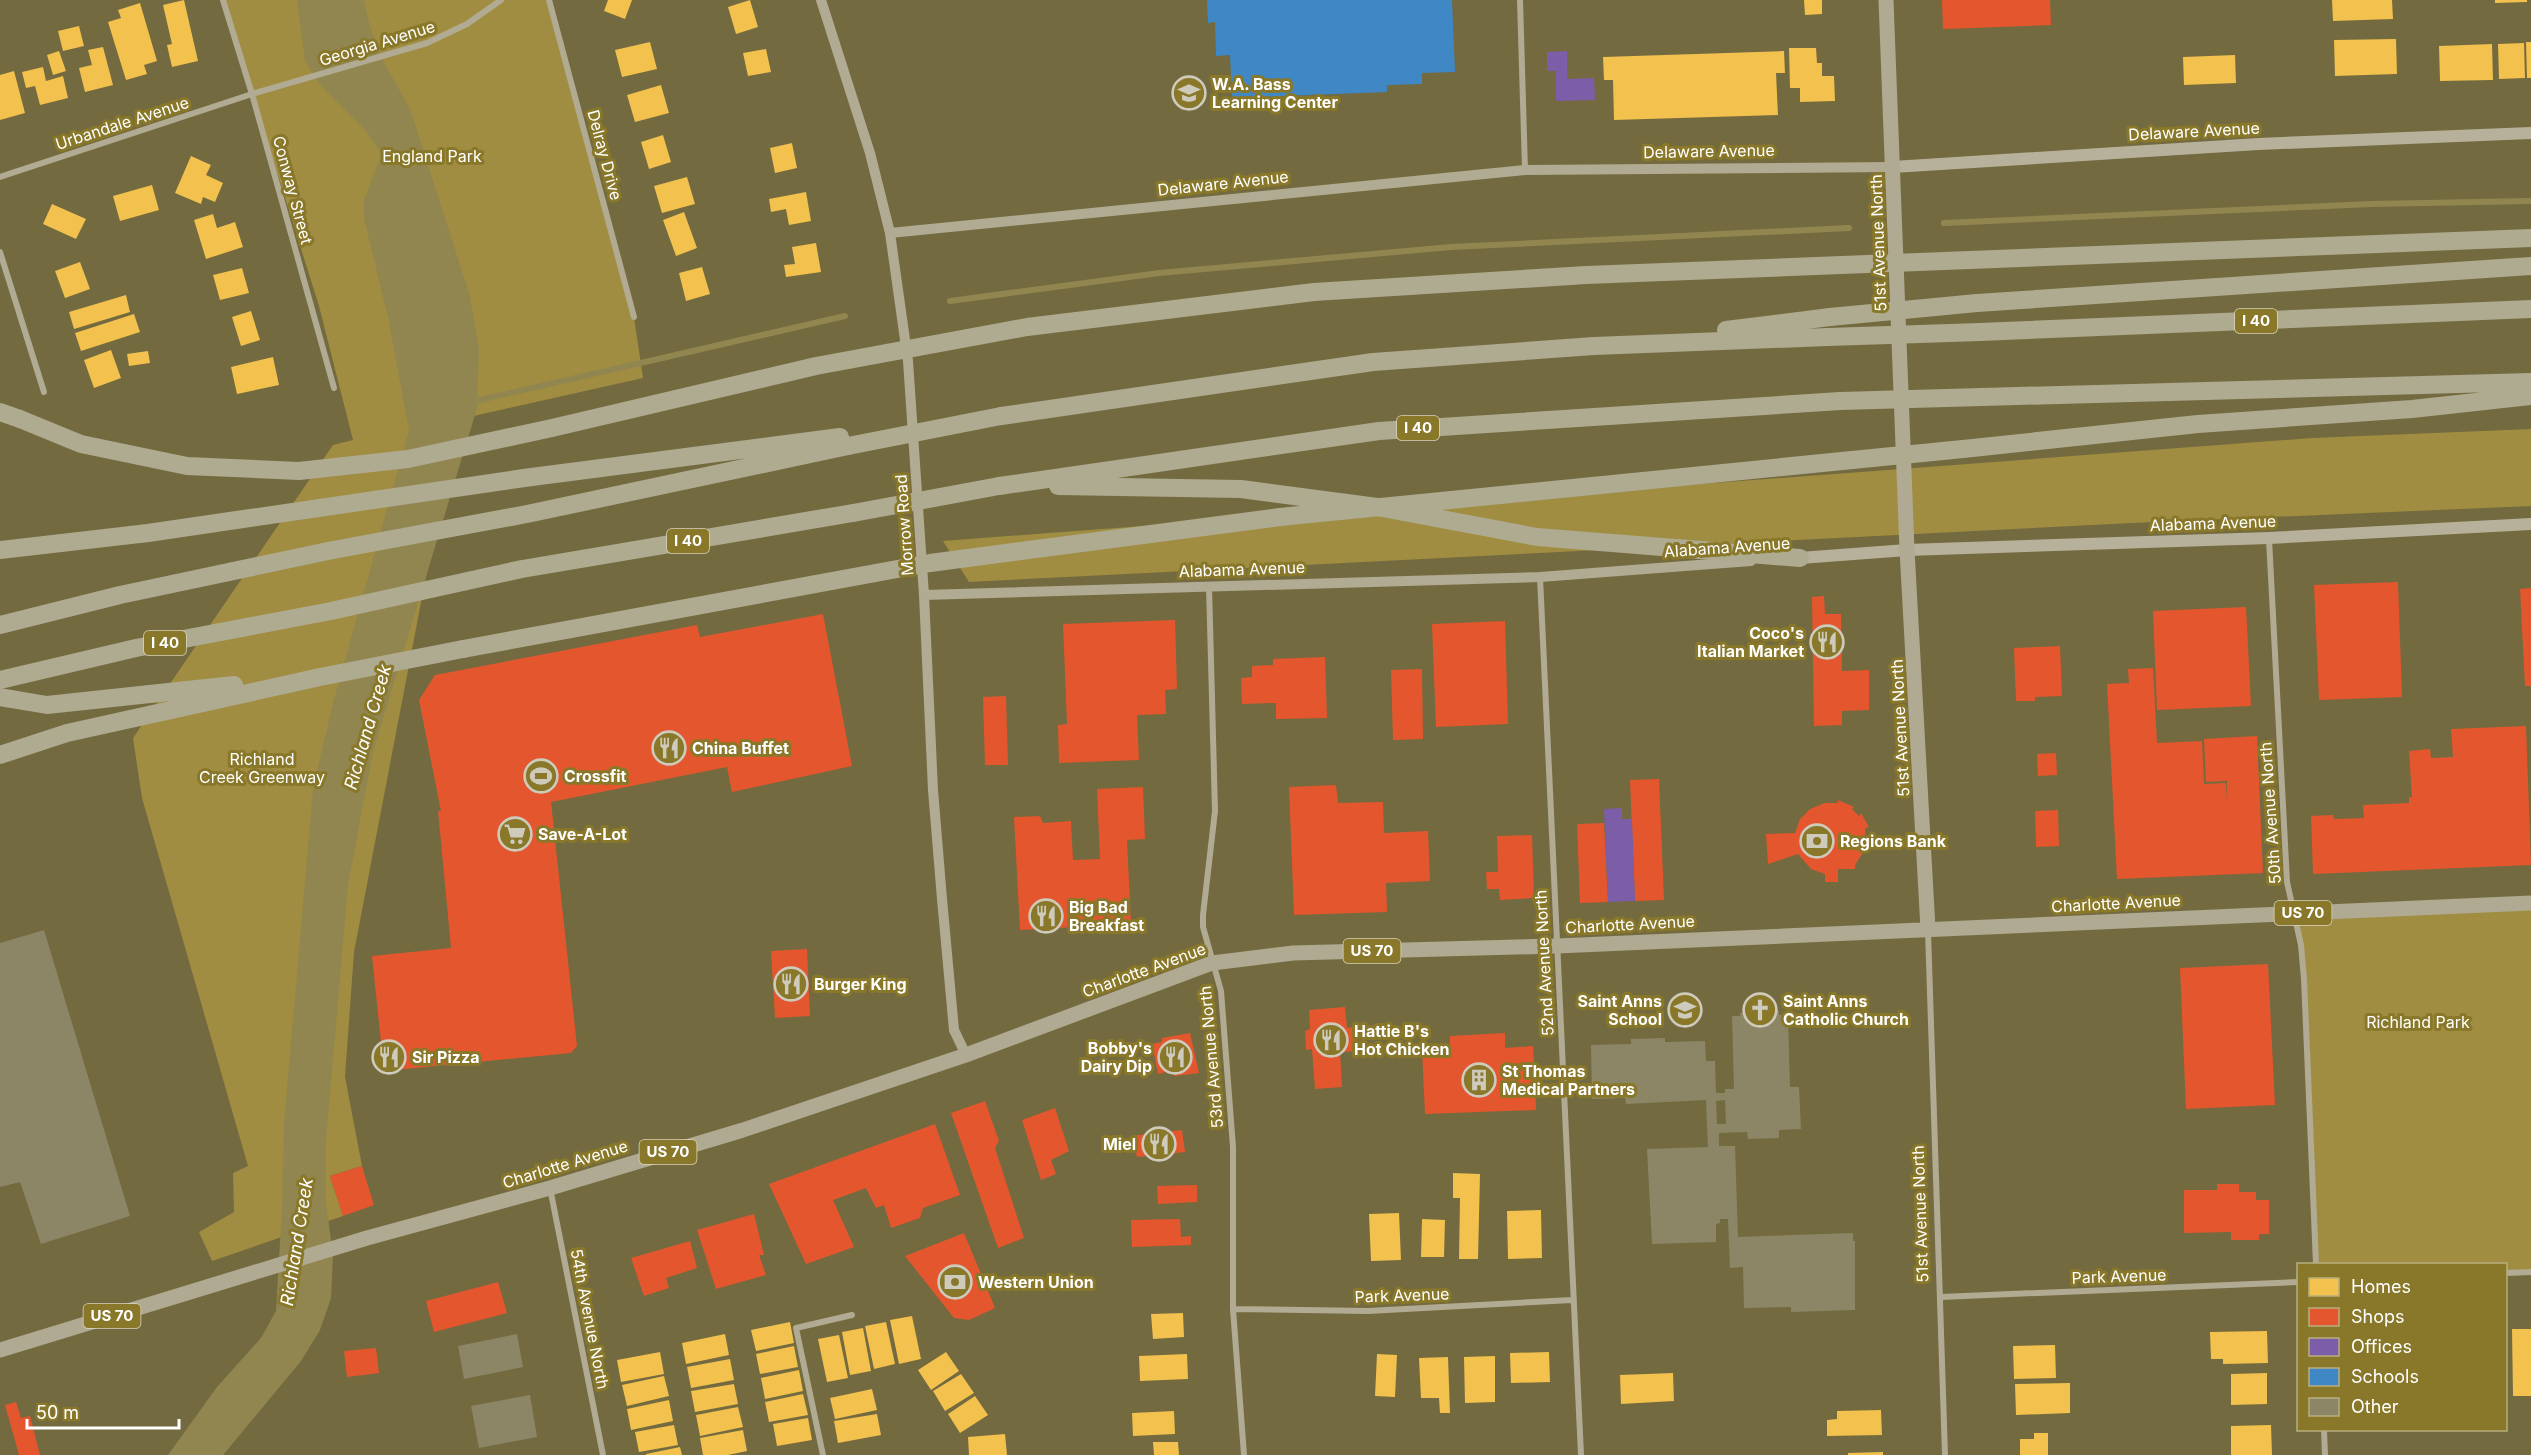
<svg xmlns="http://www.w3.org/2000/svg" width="2531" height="1455" viewBox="0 0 2531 1455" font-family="Inter,sans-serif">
<rect width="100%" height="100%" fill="#736a3f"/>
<path fill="#a08d41" d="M223 0H549L634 317 643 378 456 420 354 952 345 1077 362 1166 330 1176 343 1216 212 1261 199 1232 234 1212 233 1173 248 1166 142 798 133 738 333 445 353 440 319 306Z
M2531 429V506L2132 523 969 582 943 541 2312 438Z
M2531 903V1272L2506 1273V1264H2316L2301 945 2295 913Z"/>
<path fill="#928650" d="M297 0H364L370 26 381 57 410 109 470 296 479 349 477 408 373 752 348 885 326 1141V1203L333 1255 331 1298 320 1330 301 1361 223 1455H168L217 1387 261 1338 276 1311 282 1207 284 1123 313 789 333 703 409 430 388 317 364 219V200L380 158 379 150 366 131 320 85 305 61Z"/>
<path fill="#f2c14e" d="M184 0 198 61 172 67 167 45 172 44 163 5Z
M608 0H632L625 19 604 11Z
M750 0 758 27 736 34 728 7Z
M1804 0H1822V14L1805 15Z
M2332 0H2392L2393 19 2333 21Z
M2495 0H2527V2L2495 3Z
M140 3 157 61 144 65 147 74 126 80 108 22 121 18 118 10Z
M79 26 84 46 63 51 58 31Z
M2396 39 2397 74 2335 76 2334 40Z
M650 42 657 69 622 77 615 50Z
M2526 42H2531V78H2527Z
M2524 43 2525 78 2499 79 2498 44Z
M2492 44 2493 80 2440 81 2439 46Z
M103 47 113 85 85 92 79 68 92 65 88 50Z
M1789 48H1816L1817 63H1822V76H1834L1835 101 1800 102V88H1790Z
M766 49 771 72 748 76 743 53Z
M59 51 66 71 53 75 47 55Z
M1784 51 1785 73H1776L1778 115 1614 120 1613 80H1604L1603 57Z
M2235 55 2236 83 2184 85 2183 57Z
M43 67 46 81 63 76 68 98 40 105 35 86 26 88 22 72Z
M14 71 25 113 0 120V75Z
M661 85 669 113 635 122 627 95Z
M663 135 671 162 649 169 641 142Z
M792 143 797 168 775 173 770 148Z
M191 156 211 165 206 175 223 183 215 202 203 197 201 204 175 193Z
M687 177 695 204 662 213 654 186Z
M152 185 159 210 120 221 113 196Z
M806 192 811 221 789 225 786 209 771 212 769 199Z
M52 204 86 219 76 239 43 224Z
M684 212 697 248 676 256 663 220Z
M213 214 217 228 235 222 243 247 206 259 194 220Z
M816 243 821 272 786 277 784 265 795 264 792 247Z
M80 262 90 289 65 298 55 271Z
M702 267 710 294 686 301 679 273Z
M242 268 249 293 220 300 213 275Z
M126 295 130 312 74 329 69 312Z
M251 311 260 340 241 346 232 317Z
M134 314 140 332 81 351 75 333Z
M111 350 121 378 94 388 84 360Z
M148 351 150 363 129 366 127 354Z
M273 357 279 385 237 394 231 367Z
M1453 1173 1480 1174 1478 1259H1459L1460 1198H1453Z
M1541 1210 1542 1258 1508 1259 1507 1211Z
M1399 1213 1401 1260 1371 1261 1369 1214Z
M1422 1219 1445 1220 1444 1257H1421Z
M1183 1313 1184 1337 1153 1339 1151 1314Z
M912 1316 921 1359 899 1364 890 1320Z
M790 1322 794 1343 756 1351 751 1330Z
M886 1322 895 1364 874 1369 865 1326Z
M863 1328 871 1371 850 1375 842 1332Z
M2512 1329H2531V1396H2513Z
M2267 1331 2268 1363 2223 1364V1359H2211L2210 1332Z
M725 1334 729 1355 686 1364 682 1343Z
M839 1335 848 1378 827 1382 818 1339Z
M2055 1345 2056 1378 2014 1379 2013 1346Z
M794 1346 798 1367 760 1374 756 1354Z
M660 1352 664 1374 621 1382 617 1360Z
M946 1352 959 1371 931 1390 918 1370Z
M1549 1352 1550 1382 1511 1383 1510 1353Z
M1187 1354 1188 1379 1140 1381 1139 1356Z
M1377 1354 1397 1355 1395 1397 1375 1396Z
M1495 1356V1402L1465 1403 1464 1357Z
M1448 1357 1450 1413H1440L1439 1398H1421L1419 1358Z
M730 1359 734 1380 691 1388 687 1367Z
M799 1370 803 1391 765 1399 761 1378Z
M1673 1373 1674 1401 1621 1404 1620 1375Z
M2267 1373V1404L2231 1405V1374Z
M961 1374 974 1393 945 1411 933 1391Z
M664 1376 669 1396 627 1406 622 1385Z
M2070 1383V1413L2016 1415 2015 1384Z
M734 1384 738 1404 695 1412 691 1391Z
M872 1389 877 1410 835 1419 830 1398Z
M803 1394 808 1415 769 1422 765 1402Z
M975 1396 988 1415 960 1433 948 1414Z
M669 1400 673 1421 631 1430 627 1409Z
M738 1407 743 1427 700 1436 696 1415Z
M1881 1410 1882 1435 1827 1436V1420L1837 1419V1411Z
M1174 1411 1175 1434 1133 1436 1132 1413Z
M877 1414 881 1435 838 1443 834 1421Z
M808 1418 812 1440 777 1446 773 1424Z
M674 1425 678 1445 639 1452 635 1432Z
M2271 1425 2272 1455H2231V1426Z
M743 1430 747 1451 728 1455H703L700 1438Z
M2034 1433H2048V1455H2020V1439H2034Z
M1005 1434 1007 1455H969L968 1437Z
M1153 1442H1178L1179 1455H1154Z
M680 1447 682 1455H646V1454Z
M1883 1452V1455H1848V1453Z"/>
<path fill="#e4572e" d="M1942 0H2050L2051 25 1943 29Z
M2398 582 2402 697 2319 700 2314 585Z
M2531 588V686H2525L2520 589Z
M1824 596 1825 614H1841L1842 671 1869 670V710L1842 711V725L1814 726 1812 597Z
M2246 607 2251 706 2157 710 2153 611Z
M823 614 852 766 732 792 727 767 551 802 577 1046 571 1053 384 1071 372 956 451 948 438 811H441L419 700 435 675 697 625 700 637Z
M1175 620 1177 689 1165 690 1166 714 1137 715 1139 760 1059 763 1058 725 1067 724 1063 624Z
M1505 621 1508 724 1436 727 1432 624Z
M2060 646 2062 696 2035 697V701H2016L2014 648Z
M1325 657 1327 718 1276 719V703L1242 704 1241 678 1252 677V666L1273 665V659Z
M2153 668 2157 743 2202 741 2204 784 2226 783 2227 801V781L2206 782 2204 739 2257 736 2263 873 2117 879 2107 684 2129 683 2128 669Z
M1422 669 1423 739 1393 740 1391 670Z
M1006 696 1008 765H985L983 697Z
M2526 726 2531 865 2313 874 2311 816 2333 815 2334 819 2364 818 2363 805 2409 803V797H2412L2409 751 2430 749 2431 758 2453 757 2451 729Z
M2056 753 2057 775 2038 776 2037 754Z
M1659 779 1664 900 1635 901 1630 780Z
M1336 785 1338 803 1383 802 1384 833 1428 831 1430 881 1386 883 1387 912 1294 915 1289 787Z
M1143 787 1145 839 1127 840 1131 924 1020 930 1014 817 1040 816 1043 823 1071 821 1073 860 1100 859 1097 789Z
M1838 800 1854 807 1852 809 1859 816 1861 813 1869 827 1865 828 1866 848 1855 865V869H1838V882H1825V874L1811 869 1798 854 1768 864 1766 834 1795 833 1800 819 1810 809 1825 803H1838Z
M2058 810 2059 846 2036 847 2035 811Z
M1604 823 1608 902 1580 903 1577 824Z
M1532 835 1534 898 1500 900 1499 889H1487L1486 872H1498L1497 836Z
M807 949 810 1016 775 1018 771 951Z
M2268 964 2275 1105 2186 1109 2180 968Z
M1345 1007 1347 1028 1356 1027 1357 1051 1340 1052 1342 1087 1315 1089 1312 1049 1306 1050 1305 1031 1310 1029 1309 1010Z
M1190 1033 1199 1073 1175 1076 1170 1071 1158 1074 1152 1044 1162 1042V1038Z
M1505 1033V1048L1533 1046 1536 1110 1425 1114 1422 1050 1450 1049V1036Z
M985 1101 999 1141 995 1148 1024 1238 998 1248 951 1113Z
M1055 1108 1069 1151 1051 1160 1056 1174 1041 1180 1022 1120Z
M935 1124 960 1195 923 1208 920 1218 891 1228 884 1205 876 1208 866 1188 833 1200 854 1247 806 1264 769 1184Z
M1182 1130 1185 1152 1137 1157 1131 1136Z
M362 1166 374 1205 343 1216 330 1176Z
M2217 1184H2239V1192H2256V1200H2269V1234H2259V1240H2231V1232L2184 1233V1190H2217Z
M1197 1185V1202L1158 1204 1157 1186Z
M754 1214 764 1255H759L766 1275 716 1289 697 1230Z
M1180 1219 1181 1237 1191 1236V1245L1132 1247 1131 1220Z
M964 1233 995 1308 969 1320 954 1318 905 1256Z
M690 1241 697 1268 666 1278 669 1288 644 1296 631 1258Z
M498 1282 507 1313 434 1332 426 1301Z
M376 1348 379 1373 347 1377 344 1351Z
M16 1402 21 1418 30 1416 40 1455H19L5 1405Z"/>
<path fill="#7b5ea7" d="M1567 51V79L1594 78 1595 100 1556 101V71H1547V52Z
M1622 808V819H1632L1635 901 1608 902 1604 809Z"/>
<path fill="#3f88c5" d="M1207 0H1452L1455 72 1422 73V84L1387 85V92L1232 98 1230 55 1216 56 1215 22 1208 23Z"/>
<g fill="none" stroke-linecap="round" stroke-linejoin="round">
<path stroke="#928650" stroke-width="6" d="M1944 223 2371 204 2531 201
M950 301 1159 273 1451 247 1849 228
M471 402 845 316"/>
</g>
<path fill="#8c8566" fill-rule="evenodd" d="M44 930 130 1216 41 1244 20 1182 0 1187V943Z
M1779 1011V1015H1788L1790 1087H1799L1801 1129 1779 1130V1138L1748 1139 1747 1132 1719 1133V1146H1735L1738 1237 1853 1233V1241H1855V1310L1791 1312V1307L1744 1308 1743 1267 1730 1268 1728 1219H1720V1223L1716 1224V1242L1652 1244 1647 1149 1708 1147 1706 1100 1626 1104 1625 1098 1592 1099 1591 1045 1631 1044V1039L1665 1038V1042L1705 1041 1706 1061H1715L1716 1093H1725V1089H1734L1732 1016H1740V1013ZM1725 1100 1726 1124H1717L1716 1101Z
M517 1334 523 1367 464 1379 458 1346Z
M530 1395 537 1437 479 1448 471 1406Z"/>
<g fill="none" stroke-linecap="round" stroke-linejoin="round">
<path stroke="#b1ab93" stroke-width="6" d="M223 0 252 94 334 388
M549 0 634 317
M1520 0 1525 170
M0 177 252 94 427 43 467 24 501 0
M0 252 44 392
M2269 539 2287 882 2301 945 2304 979 2316 1264
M1540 577 1581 1455
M1209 586 1215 811 1203 915V927L1221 991 1233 1147V1309L1244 1455
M1928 931 1945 1455
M550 1188 603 1455
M2506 1273 2531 1272
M1941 1297 2298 1282
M1233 1309 1368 1311 1572 1300
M2324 1430 2325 1455
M823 1455 796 1328 852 1315"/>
<path stroke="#b1ab93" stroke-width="10" d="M821 0 870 153 890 233 908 361 924 595 933 790 942 899 954 1030 966 1055
M890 233 1525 170 1893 167
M924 595 1540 577 1751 561"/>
<path stroke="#b7b19b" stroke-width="12" d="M1893 167 2258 144 2531 133
M1800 558 1907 550 2269 538 2531 524"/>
<path stroke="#afaa91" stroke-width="15" d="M1886 0 1907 550 1928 929
M0 1350 367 1238 550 1188 743 1130 966 1055 1212 963 1293 953 1557 946 2531 903"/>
<path stroke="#afab91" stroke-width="18" d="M1977 303 2531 266
M1726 330 1830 317
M1980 332 2531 309
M1982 397 2531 382
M0 412 20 419
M1001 416 1373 362 1594 346 1828 337
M1963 449 2198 424 2412 409 2531 396
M999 486 1379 431 1840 401
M1058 486 1241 489 1377 507 1537 537 1800 558
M0 550 148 533 524 478 840 437
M0 625 120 595 328 551 527 514 848 446
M0 680 136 648 331 611 522 569 853 513
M0 697 47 705 234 685
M0 755 67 733 320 677 463 649"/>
<path stroke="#afab91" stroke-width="18" d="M1830 317 1977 303
M1828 337 1980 332
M1840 401 1982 397
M20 419 81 444 187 466 299 471 408 459 552 428 816 366 1027 327 1314 292 1586 275 2531 238
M848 446 1001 416
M853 513 999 486
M463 649 930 563 1280 517 1963 449"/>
</g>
<defs>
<symbol id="school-ring" viewBox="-11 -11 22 22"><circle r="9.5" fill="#897829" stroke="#cecbbc" stroke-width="1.5"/><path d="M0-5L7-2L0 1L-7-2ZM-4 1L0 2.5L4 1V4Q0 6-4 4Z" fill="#cecbbc"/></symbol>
<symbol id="restaurant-ring" viewBox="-11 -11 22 22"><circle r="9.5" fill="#897829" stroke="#cecbbc" stroke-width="1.5"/><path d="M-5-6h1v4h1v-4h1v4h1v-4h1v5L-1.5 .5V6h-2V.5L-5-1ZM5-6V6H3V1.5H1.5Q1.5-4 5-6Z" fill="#cecbbc"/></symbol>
<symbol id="stadium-ring" viewBox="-11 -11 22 22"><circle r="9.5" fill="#897829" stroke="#cecbbc" stroke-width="1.5"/><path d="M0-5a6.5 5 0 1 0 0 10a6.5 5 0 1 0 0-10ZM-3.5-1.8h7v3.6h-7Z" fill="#cecbbc"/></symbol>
<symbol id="supermarket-ring" viewBox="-11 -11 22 22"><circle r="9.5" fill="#897829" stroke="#cecbbc" stroke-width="1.5"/><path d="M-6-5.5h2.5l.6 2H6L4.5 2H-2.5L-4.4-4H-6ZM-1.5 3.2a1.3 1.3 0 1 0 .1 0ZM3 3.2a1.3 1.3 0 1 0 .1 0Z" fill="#cecbbc"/></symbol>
<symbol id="bank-ring" viewBox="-11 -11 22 22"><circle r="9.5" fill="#897829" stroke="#cecbbc" stroke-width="1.5"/><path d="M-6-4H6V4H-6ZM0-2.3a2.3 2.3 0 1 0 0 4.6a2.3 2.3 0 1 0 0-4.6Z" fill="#cecbbc"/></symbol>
<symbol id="church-ring" viewBox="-11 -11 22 22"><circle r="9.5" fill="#897829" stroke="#cecbbc" stroke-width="1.5"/><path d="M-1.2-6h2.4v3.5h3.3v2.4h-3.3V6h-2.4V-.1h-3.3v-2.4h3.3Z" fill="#cecbbc"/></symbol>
<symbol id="building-ring" viewBox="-11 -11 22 22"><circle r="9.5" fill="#897829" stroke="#cecbbc" stroke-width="1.5"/><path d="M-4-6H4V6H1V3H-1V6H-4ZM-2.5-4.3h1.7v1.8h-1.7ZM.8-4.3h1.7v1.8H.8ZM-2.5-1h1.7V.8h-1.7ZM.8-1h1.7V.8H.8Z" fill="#cecbbc"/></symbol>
</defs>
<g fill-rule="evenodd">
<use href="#school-ring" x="1170" y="74" width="38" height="38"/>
<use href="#restaurant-ring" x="1808" y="623" width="38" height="38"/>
<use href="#restaurant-ring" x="650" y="729" width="38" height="38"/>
<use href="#stadium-ring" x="522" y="757" width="38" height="38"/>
<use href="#supermarket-ring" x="496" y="815" width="38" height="38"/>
<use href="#bank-ring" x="1798" y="822" width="38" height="38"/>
<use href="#restaurant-ring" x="1027" y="897" width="38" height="38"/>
<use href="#restaurant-ring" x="772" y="965" width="38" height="38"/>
<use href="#school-ring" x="1666" y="991" width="38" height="38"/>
<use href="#church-ring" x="1741" y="991" width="38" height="38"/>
<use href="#restaurant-ring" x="1312" y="1021" width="38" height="38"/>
<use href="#restaurant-ring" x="370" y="1038" width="38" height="38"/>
<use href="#restaurant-ring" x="1156" y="1038" width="38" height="38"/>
<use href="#building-ring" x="1460" y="1061" width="38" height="38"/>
<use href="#restaurant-ring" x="1140" y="1125" width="38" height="38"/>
<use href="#bank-ring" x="936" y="1263" width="38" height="38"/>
</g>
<g text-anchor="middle" stroke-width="6" stroke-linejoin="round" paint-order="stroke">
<g fill="#897829" stroke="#dcd6bf" stroke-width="1.5">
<rect x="2235" y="309" width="42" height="24" rx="4.5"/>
<rect x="1397" y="416" width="42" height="24" rx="4.5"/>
<rect x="667" y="529" width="42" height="24" rx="4.5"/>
<rect x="144" y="631" width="42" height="24" rx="4.5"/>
<rect x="2274.5" y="901" width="57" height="24" rx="4.5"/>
<rect x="1343.5" y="939" width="57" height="24" rx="4.5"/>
<rect x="639.5" y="1140" width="57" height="24" rx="4.5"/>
<rect x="83.5" y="1304" width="57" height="24" rx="4.5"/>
</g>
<g font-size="15" font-weight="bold" fill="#fff">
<text x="2256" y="326">I 40</text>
<text x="1418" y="433">I 40</text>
<text x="688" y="546">I 40</text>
<text x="165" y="648">I 40</text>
<text x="2303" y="918">US 70</text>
<text x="1372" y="956">US 70</text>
<text x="668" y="1157">US 70</text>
<text x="112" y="1321">US 70</text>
</g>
<g font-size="16" fill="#fff" stroke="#897829">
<text transform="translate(377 43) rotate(-17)" y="6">Georgia Avenue</text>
<text transform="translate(122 123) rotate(-18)" y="6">Urbandale Avenue</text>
<text transform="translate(2194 131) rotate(-3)" y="6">Delaware Avenue</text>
<text transform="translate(1709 151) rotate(-1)" y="6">Delaware Avenue</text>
<text transform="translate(605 155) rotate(75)" y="6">Delray Drive</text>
<text transform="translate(1223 183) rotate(-6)" y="6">Delaware Avenue</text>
<text transform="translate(293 190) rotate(75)" y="6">Conway Street</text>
<text transform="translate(1878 243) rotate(-92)" y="6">51st Avenue North</text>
<text transform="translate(2213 523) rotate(-2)" y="6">Alabama Avenue</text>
<text transform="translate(904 525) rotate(-94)" y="6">Morrow Road</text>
<text transform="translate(1727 547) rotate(-4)" y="6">Alabama Avenue</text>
<text transform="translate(1242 569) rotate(-2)" y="6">Alabama Avenue</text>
<text transform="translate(1900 728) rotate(-93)" y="6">51st Avenue North</text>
<text transform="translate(2270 813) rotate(-94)" y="6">50th Avenue North</text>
<text transform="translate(2116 903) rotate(-3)" y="6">Charlotte Avenue</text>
<text transform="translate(1630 924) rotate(-3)" y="6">Charlotte Avenue</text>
<text transform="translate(1544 963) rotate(-93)" y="6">52nd Avenue North</text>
<text transform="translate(1144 970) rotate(-20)" y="6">Charlotte Avenue</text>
<text transform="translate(1211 1057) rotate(-95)" y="6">53rd Avenue North</text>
<text transform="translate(565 1164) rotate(-17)" y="6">Charlotte Avenue</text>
<text transform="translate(1920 1214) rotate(-92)" y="6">51st Avenue North</text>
<text transform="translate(2119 1276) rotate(-2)" y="6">Park Avenue</text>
<text transform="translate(1402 1295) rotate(-2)" y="6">Park Avenue</text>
<text transform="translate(590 1319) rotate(79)" y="6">54th Avenue North</text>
</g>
<g font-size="16" font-weight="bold" fill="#fff" stroke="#897829" text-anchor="start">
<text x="1212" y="90">W.A. Bass<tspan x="1212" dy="18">Learning Center</tspan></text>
<text x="1804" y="639" text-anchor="end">Coco's<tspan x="1804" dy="18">Italian Market</tspan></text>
<text x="692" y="754">China Buffet</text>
<text x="564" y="782">Crossfit</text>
<text x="538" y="840">Save-A-Lot</text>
<text x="1840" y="847">Regions Bank</text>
<text x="1069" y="913">Big Bad<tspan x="1069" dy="18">Breakfast</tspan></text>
<text x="814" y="990">Burger King</text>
<text x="1662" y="1007" text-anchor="end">Saint Anns<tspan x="1662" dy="18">School</tspan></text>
<text x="1783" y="1007">Saint Anns<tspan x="1783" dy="18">Catholic Church</tspan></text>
<text x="1354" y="1037">Hattie B's<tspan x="1354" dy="18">Hot Chicken</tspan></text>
<text x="1152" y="1054" text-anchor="end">Bobby's<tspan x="1152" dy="18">Dairy Dip</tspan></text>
<text x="412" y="1063">Sir Pizza</text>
<text x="1502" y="1077">St Thomas<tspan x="1502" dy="18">Medical Partners</tspan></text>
<text x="1136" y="1150" text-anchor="end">Miel</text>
<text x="978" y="1288">Western Union</text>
</g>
<g font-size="16" fill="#fff" stroke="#897829">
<text x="432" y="162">England Park</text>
<text x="262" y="765">Richland<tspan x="262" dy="18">Creek Greenway</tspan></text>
<text x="2418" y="1028">Richland Park</text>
</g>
<g font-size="18" font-style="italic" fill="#fff" stroke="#897829">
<text transform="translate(368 727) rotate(-74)" y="6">Richland Creek</text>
<text transform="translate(297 1242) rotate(-81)" y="6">Richland Creek</text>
</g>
</g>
<rect x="2297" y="1263" width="210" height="168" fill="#897829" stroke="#b8ae7f" stroke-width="1.5"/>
<rect x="2309" y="1278" width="30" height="18" fill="#f2c14e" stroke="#b8ae7f" stroke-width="1.5"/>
<text x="2351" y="1293" font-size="18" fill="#ffffff">Homes</text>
<rect x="2309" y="1308" width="30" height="18" fill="#e4572e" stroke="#b8ae7f" stroke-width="1.5"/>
<text x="2351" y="1323" font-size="18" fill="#ffffff">Shops</text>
<rect x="2309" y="1338" width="30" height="18" fill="#7b5ea7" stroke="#b8ae7f" stroke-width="1.5"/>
<text x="2351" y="1353" font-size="18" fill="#ffffff">Offices</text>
<rect x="2309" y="1368" width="30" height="18" fill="#3f88c5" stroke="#b8ae7f" stroke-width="1.5"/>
<text x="2351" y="1383" font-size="18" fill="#ffffff">Schools</text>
<rect x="2309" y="1398" width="30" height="18" fill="#8c8566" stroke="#b8ae7f" stroke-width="1.5"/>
<text x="2351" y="1413" font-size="18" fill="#ffffff">Other</text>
<path d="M27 1419v9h152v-9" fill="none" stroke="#ffffff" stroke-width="3"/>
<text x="36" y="1419" font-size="18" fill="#ffffff" stroke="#897829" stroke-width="4.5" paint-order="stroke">50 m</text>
</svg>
